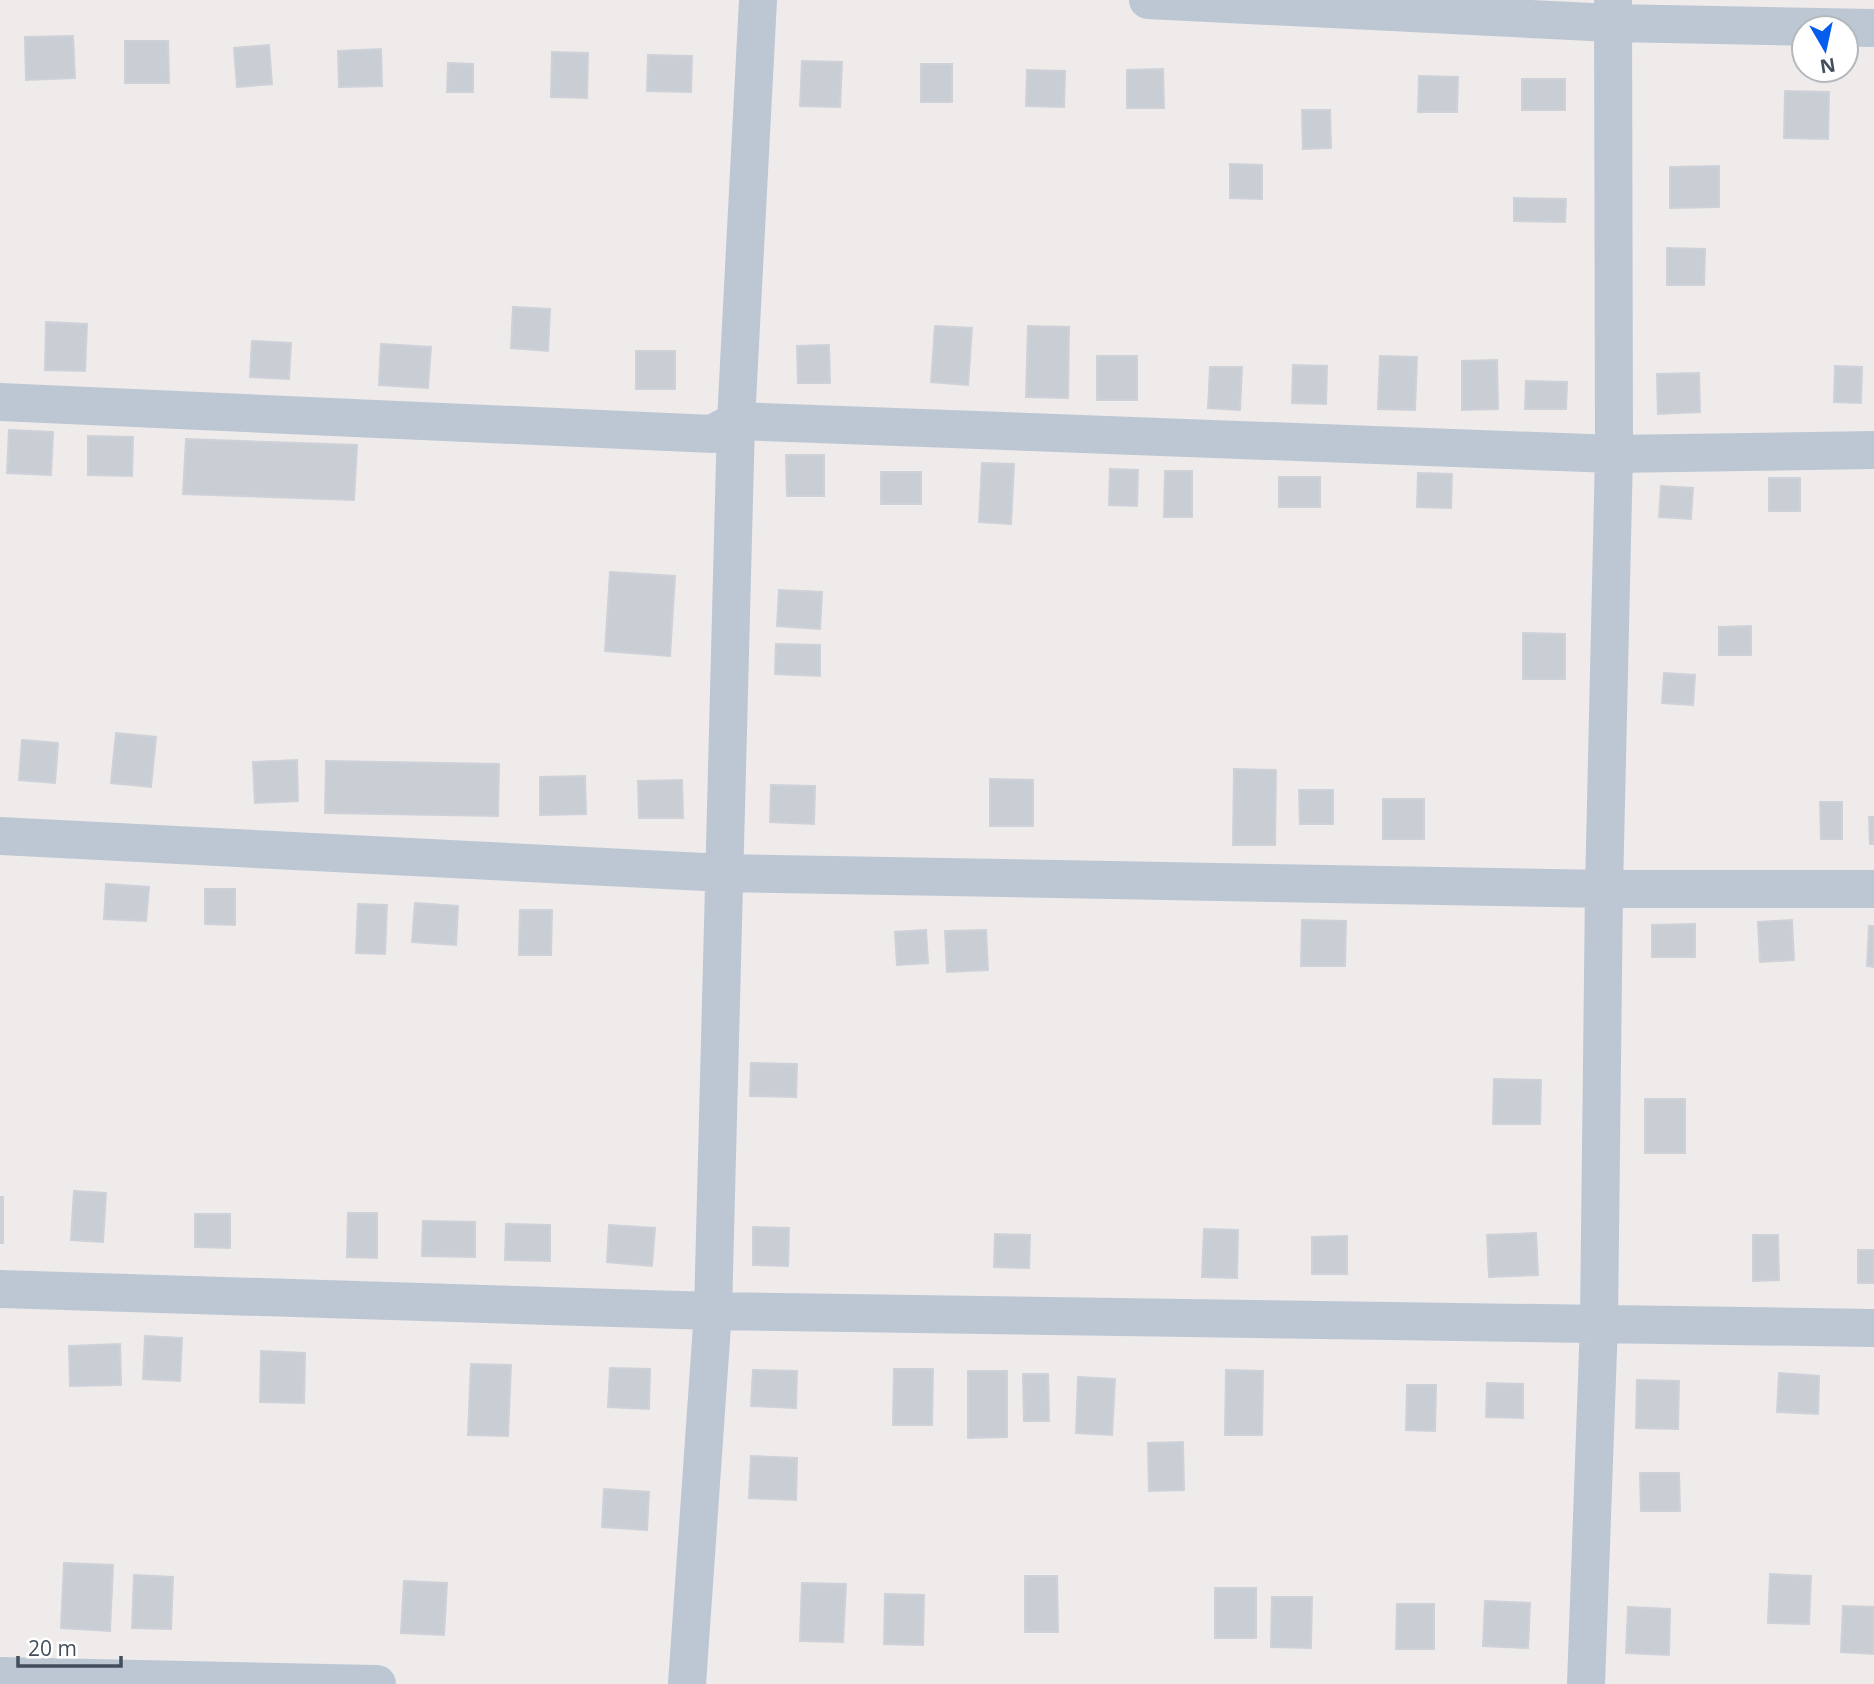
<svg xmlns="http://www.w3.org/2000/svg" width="1874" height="1684" viewBox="0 0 1874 1684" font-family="'Open Sans',sans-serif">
<rect width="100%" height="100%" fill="#efebeb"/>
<path fill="#c9cdd4" stroke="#ced1d8" stroke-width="2" d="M73 36 75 78 26 80 25 37Z
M125 41H168L169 83H125Z
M269 45 272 84 237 87 234 48Z
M381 49 382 86 339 87 338 51Z
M552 52 588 53 587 98 551 97Z
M648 55 692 56 691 92 647 91Z
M802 61 842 62 840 107 800 106Z
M448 63 473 64V92H447Z
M921 64H952V102H921Z
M1163 69 1164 108H1127V70Z
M1027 70 1065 71 1064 107 1026 106Z
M1419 76 1458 77 1457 112H1418Z
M1522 79H1565V110H1522Z
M1785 91 1829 92 1828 139 1784 138Z
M1302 110H1330L1331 148 1303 149Z
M1230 164 1262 165V199L1230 198Z
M1719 166V207L1670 208V167Z
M1514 198 1566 199 1565 222 1514 221Z
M1667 248 1705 249 1704 285H1667Z
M513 307 550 309 548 351 511 348Z
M46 322 87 324 85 371 45 370Z
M935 326 972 328 968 385 931 382Z
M1028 326 1069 327 1068 398 1026 397Z
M252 341 291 343 289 379 250 377Z
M381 344 431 347 428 388 379 385Z
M829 345 830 383H798L797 346Z
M636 351H675V389H636Z
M1097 356H1137V400H1097Z
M1380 356 1417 357 1415 410 1378 409Z
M1497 360 1498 409 1462 410V361Z
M1293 365 1327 366 1326 404 1292 403Z
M1835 366 1862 367 1861 403 1834 402Z
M1210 367H1242L1240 410 1208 408Z
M1699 373 1700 412 1658 414 1657 374Z
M1526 381 1567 382 1566 409H1525Z
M9 430 53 432 51 475 7 473Z
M88 436 133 437 132 476 88 475Z
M186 439 357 445 354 500 183 494Z
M786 455H824V496H787Z
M982 463 1014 464 1011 524 979 522Z
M1110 469 1138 470 1137 506 1109 505Z
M1165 471H1192V517H1164Z
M881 472H921V504H881Z
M1418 473 1452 474 1451 508 1417 507Z
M1279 477H1320V507H1279Z
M1769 478H1800V511H1769Z
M1661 486 1693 488 1691 519 1659 517Z
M610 572 675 576 670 656 605 651Z
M779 590 822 592 820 629 777 626Z
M1751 626V655H1719V627Z
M1523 633 1565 634V679H1523Z
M776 644 820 645V676L775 674Z
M1664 673 1695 675 1693 705 1662 703Z
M116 733 156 737 151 787 111 783Z
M22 740 58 743 55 783 19 780Z
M297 760 298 801 255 803 253 762Z
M326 761 499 764 498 816 325 813Z
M1234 769 1276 770 1275 845H1233Z
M585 776 586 814 540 815V777Z
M990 779 1033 780V826H990Z
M682 780 683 818H639L638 781Z
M771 785 815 786 814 824 770 822Z
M1299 790H1333V824H1300Z
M1383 799H1424V839H1383Z
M1820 802H1842V839H1821Z
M1869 817H1874V844H1870Z
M106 884 149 887 146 921 104 919Z
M205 889H235V925L205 924Z
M415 903 458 906 456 945 412 942Z
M358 904 387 905 385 954 356 953Z
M520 910H552L551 955H519Z
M1302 920 1346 921 1345 966H1301Z
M1792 920 1794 960 1760 962 1758 922Z
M1695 924V957H1652V925Z
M1869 926H1874V967L1867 966Z
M926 930 928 963 897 965 895 932Z
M986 930 988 970 947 972 945 931Z
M751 1063 797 1064 796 1097 750 1096Z
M1494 1079 1541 1080 1540 1124H1493Z
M1645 1099H1685V1153H1645Z
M74 1191 106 1193 103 1242 71 1240Z
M0 1197H3V1243H0Z
M348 1213H377V1258L347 1257Z
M195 1214H230V1248L195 1247Z
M423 1221 475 1222V1257L422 1256Z
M506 1224 550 1225V1261L505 1260Z
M609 1225 655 1228 652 1266 607 1262Z
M753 1227 789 1228 788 1266 753 1265Z
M1204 1229 1238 1230 1237 1278 1202 1277Z
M1536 1233 1538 1275 1489 1277 1487 1235Z
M995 1234 1030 1235 1029 1268 994 1267Z
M1753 1235H1778L1779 1280 1753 1281Z
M1347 1236V1274H1312V1237Z
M1858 1250H1874V1283H1858Z
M145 1336 182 1338 180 1381 143 1379Z
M120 1344 121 1385 70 1386 69 1346Z
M261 1351 305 1353 304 1403 260 1402Z
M471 1364 511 1365 508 1436 468 1435Z
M610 1368 650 1369 649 1409 608 1407Z
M894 1369H933L932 1425H893Z
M753 1370 797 1371 796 1408 751 1406Z
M1226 1370 1263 1371 1262 1435H1225Z
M968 1371H1007V1437L968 1438Z
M1779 1373 1819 1376 1818 1414 1777 1412Z
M1023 1374H1048L1049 1421H1024Z
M1078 1377 1115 1379 1112 1435 1076 1433Z
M1637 1380 1679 1381 1678 1429 1636 1428Z
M1487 1383 1523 1384V1418L1486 1417Z
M1407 1385H1436L1435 1431 1406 1430Z
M1183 1442 1184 1490 1149 1491 1148 1443Z
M751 1456 797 1458 796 1500 749 1498Z
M1640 1473H1679L1680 1511H1641Z
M604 1489 649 1492 647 1530 602 1527Z
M64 1563 113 1565 110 1631 61 1628Z
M1770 1574 1811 1576 1809 1624 1768 1623Z
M134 1575 173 1577 171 1629 132 1628Z
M1025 1576H1057L1058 1632H1025Z
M404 1581 447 1583 444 1635 401 1633Z
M802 1583 846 1584 843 1642 800 1641Z
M1215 1588H1256V1638H1215Z
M885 1594 924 1595 923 1645 884 1644Z
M1272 1597H1312L1311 1648 1271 1647Z
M1485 1601 1530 1603 1528 1648 1483 1646Z
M1397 1604H1434V1649H1396Z
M1843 1606 1874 1607V1654L1841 1652Z
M1628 1607 1670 1609 1669 1655 1626 1653Z"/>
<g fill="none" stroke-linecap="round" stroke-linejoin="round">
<path stroke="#bdc7d3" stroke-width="38" d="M1148 0 1612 23 1874 28
M0 402 712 434 736 421 1614 454 1874 450
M0 836 724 873 1604 889H1874
M0 1289 713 1311 1874 1328
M0 1676 377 1684
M687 1684 713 1311 736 421 758 0
M1586 1684 1599 1322 1604 889 1614 454 1613 0"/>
</g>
<g transform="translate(1825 49) rotate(171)"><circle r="33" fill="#ffffff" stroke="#b3b8bd" stroke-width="2"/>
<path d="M0-5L12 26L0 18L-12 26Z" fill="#065ded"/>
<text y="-10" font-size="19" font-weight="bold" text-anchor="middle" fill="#424e5b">N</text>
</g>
<path d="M18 1656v10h103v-10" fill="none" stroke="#424e5b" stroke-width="3.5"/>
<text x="28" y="1656" font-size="21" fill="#424e5b" stroke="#ffffff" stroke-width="5" paint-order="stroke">20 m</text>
</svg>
